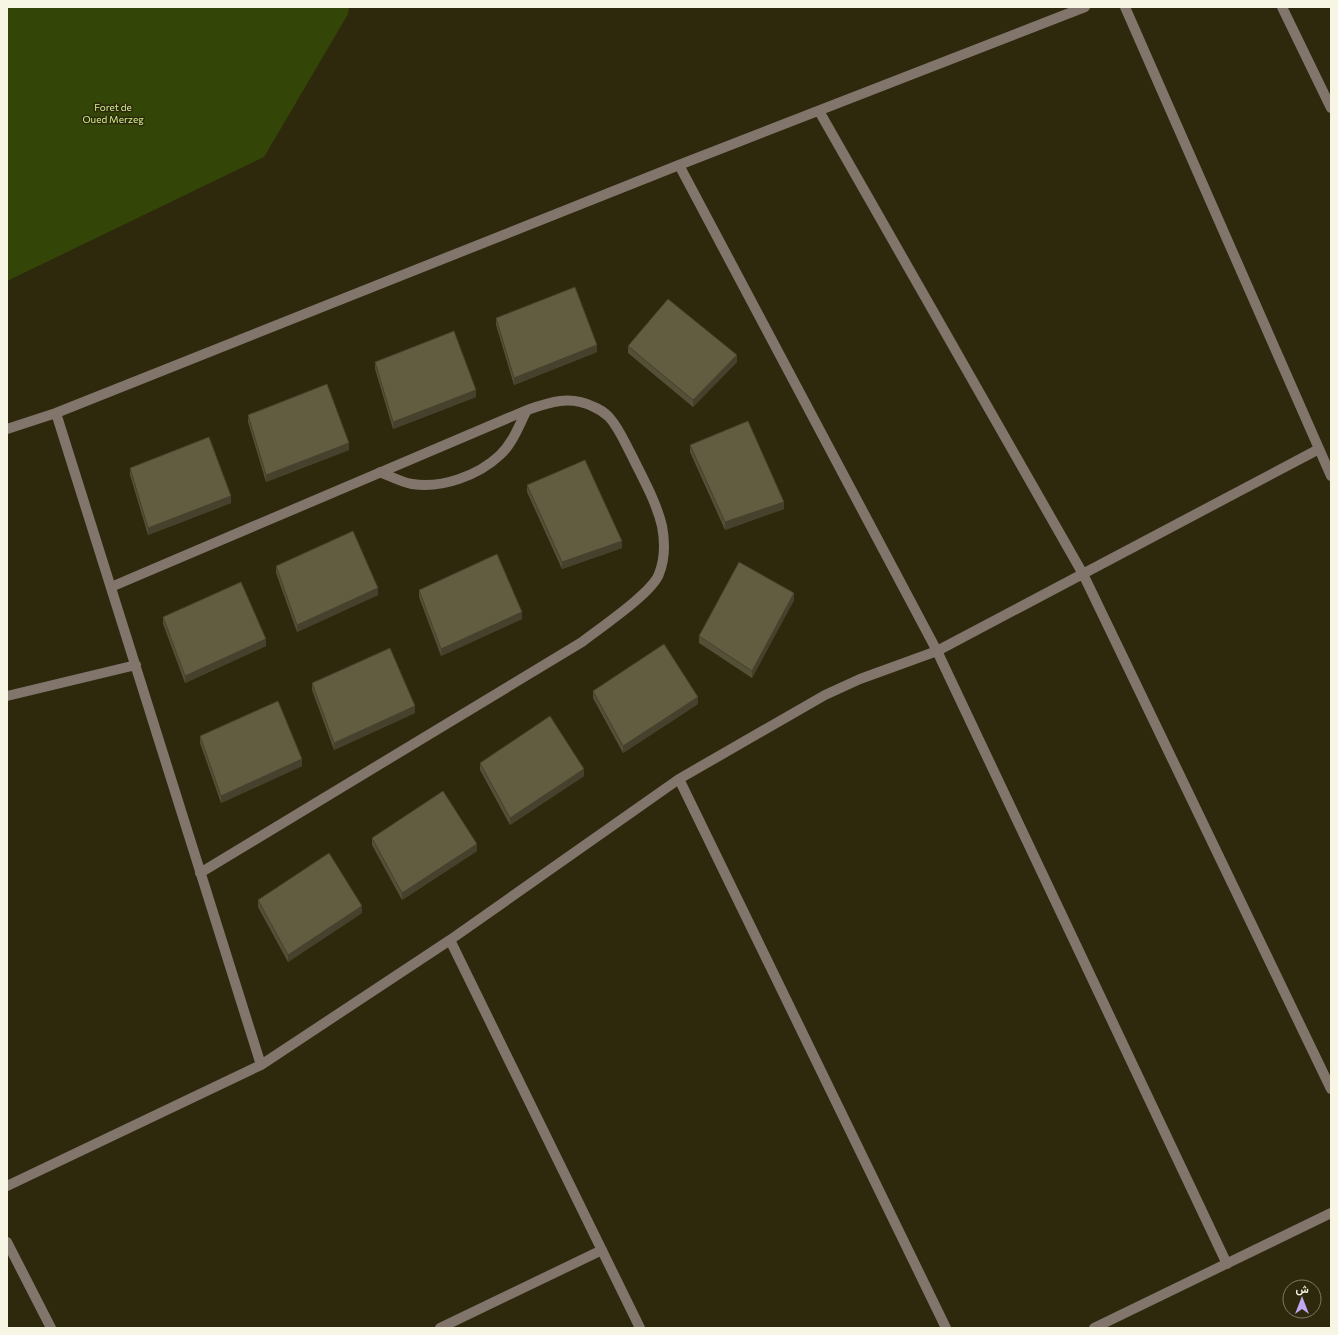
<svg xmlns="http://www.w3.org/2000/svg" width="1338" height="1335" viewBox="0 0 1338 1335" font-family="Commissioner,Vazirmatn,sans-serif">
<rect width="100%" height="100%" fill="#2e290d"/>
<path fill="#344607" d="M7 7H349L348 14 264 157 7 281Z"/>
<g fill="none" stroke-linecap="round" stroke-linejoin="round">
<path stroke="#81756c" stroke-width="10" d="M1125 7 1331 476
M1282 7 1331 108
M819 111 1083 574 1331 1089
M679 165 937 651 1227 1264
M56 413 261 1065
M7 429 56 413 679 165 1085 7
M380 472C390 476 401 482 412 484 442 489 479 475 500 455 513 443 519 425 527 410
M111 587 527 410C550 402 570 395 594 407 599 409 605 413 609 417 619 428 625 443 632 456 643 479 656 501 662 526 665 542 665 559 659 574 652 593 600 628 582 642L200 873
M7 696 136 665
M679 779 946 1328
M450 940 640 1328
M7 1186 261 1065 450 940 679 779 825 695 860 679 937 651 1319 449
M7 1242 51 1328
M440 1328 602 1250
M1094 1328 1331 1213"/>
</g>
<path fill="#545037" d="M496 318 597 352 514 385 496 325Z
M628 346 737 362 693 407 628 353Z
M375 362 476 397 393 429 375 369Z
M248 415 349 450 266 482 248 422Z
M690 445 784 509 725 530 690 452Z
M130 468 231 503 148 535 130 475Z
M527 485 622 548 562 569 527 492Z
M276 566 378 595 297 632 276 573Z
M419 590 522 619 441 656 419 597Z
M794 600 752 678 699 643V636Z
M163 617 266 646 185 683 163 624Z
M312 683 415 713 334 750 312 690Z
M593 691 698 704 623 753 593 698Z
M200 736 302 766 221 803 200 743Z
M480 763 584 776 510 825 480 770Z
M372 838 477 851 402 900 372 845Z
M258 900 362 913 288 962 258 907Z"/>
<path fill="#45412d" d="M597 345V352L514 385V378Z
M737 355V362L693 407V400Z
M476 390V397L393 429V422Z
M349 443V450L266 482V475Z
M231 496V503L148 535V528Z
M784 502V509L725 530V522Z
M622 541V548L562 569V562Z
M378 588V595L297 632V625Z
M794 593V600L752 678V671Z
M522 612V619L441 656V649Z
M266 639V646L185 683V676Z
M698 697V704L623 753V746Z
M415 706V713L334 750V743Z
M302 759V766L221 803V796Z
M584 769V776L510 825V818Z
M477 844V851L402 900V893Z
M362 906V913L288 962V955Z"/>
<path fill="#625d40" stroke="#45412d" d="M575 287 597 345 514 378 496 318Z
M668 299 737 355 693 400 628 346Z
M454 331 476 390 393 422 375 362Z
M327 384 349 443 266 475 248 415Z
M748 421 784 502 725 522 690 445Z
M209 437 231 496 148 528 130 468Z
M585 460 622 541 562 562 527 485Z
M353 531 378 588 297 625 276 566Z
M497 554 522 612 441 649 419 590Z
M739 562 794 593 752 671 699 636Z
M241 582 266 639 185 676 163 617Z
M664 644 698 697 623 746 593 691Z
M390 648 415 706 334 743 312 683Z
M278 701 302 759 221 796 200 736Z
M550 716 584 769 510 818 480 763Z
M443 791 477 844 402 893 372 838Z
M329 853 362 906 288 955 258 900Z"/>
<g text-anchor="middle" stroke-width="3" stroke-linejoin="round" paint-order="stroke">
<g font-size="10" fill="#cef18d" stroke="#2e290d">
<text x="113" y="111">Foret de<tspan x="113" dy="12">Oued Merzeg</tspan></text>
</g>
</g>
<rect width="1338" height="1335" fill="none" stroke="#f7f5e4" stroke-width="16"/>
<g transform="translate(1302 1299)"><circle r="19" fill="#2e290d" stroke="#7e7b63"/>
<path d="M0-3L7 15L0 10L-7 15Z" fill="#c2a8f2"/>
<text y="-6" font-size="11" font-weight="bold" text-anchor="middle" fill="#f7f5e4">ش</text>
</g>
</svg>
